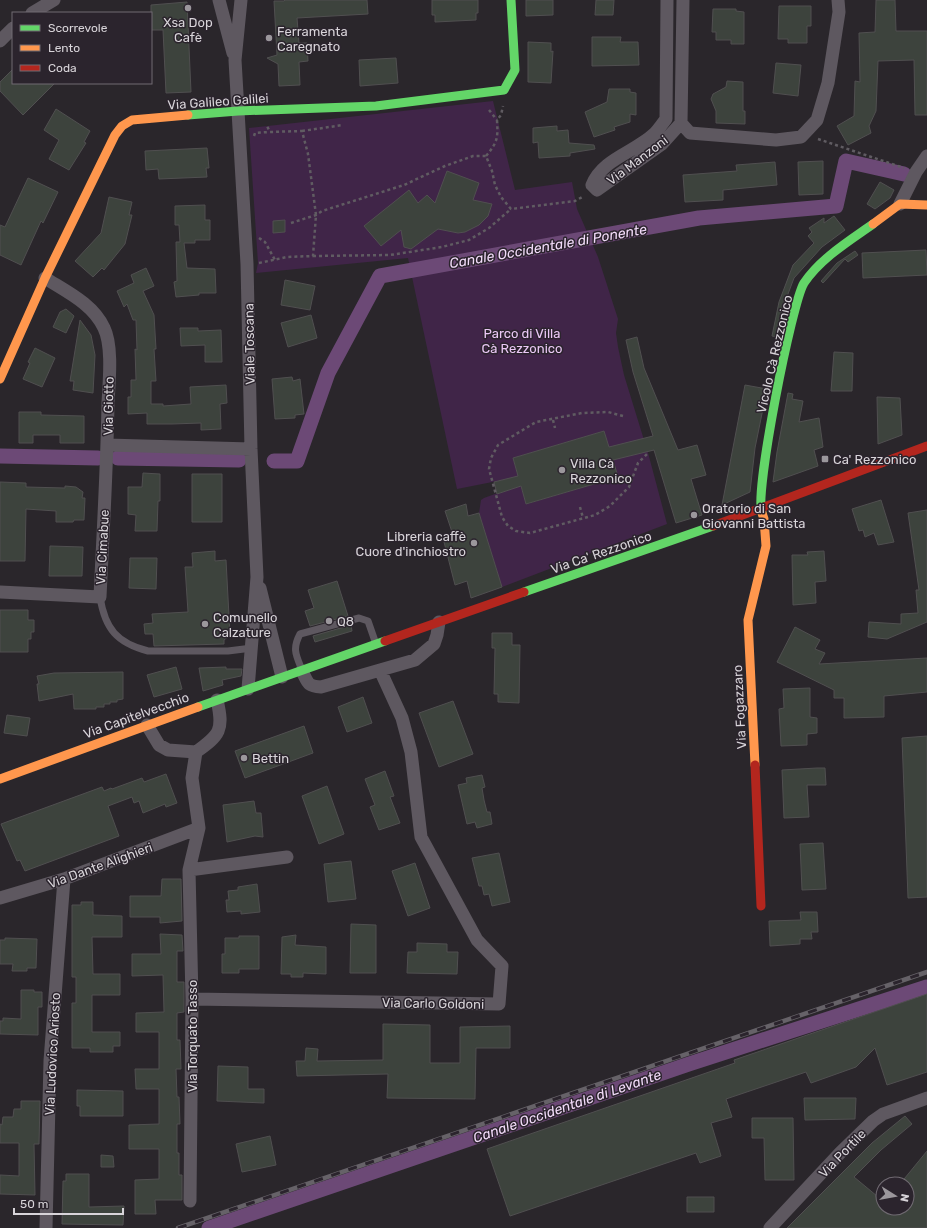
<svg xmlns="http://www.w3.org/2000/svg" width="927" height="1228" viewBox="0 0 927 1228" font-family="Rubik,sans-serif">
<rect width="100%" height="100%" fill="#2a262b"/>
<path fill="#402548" d="M493 101 515 190 572 182 577 209 598 257 618 319 616 333 618 347 624 375 644 440 610 450 604 431 513 458 518 477 457 489 408 258 256 273 258 263 249 128Z
M647 449 667 524 502 587 479 513 481 500 484 498 520 485 527 504 618 477 612 458 637 454Z"/>
<g fill="none" stroke-linecap="round" stroke-linejoin="round">
<path stroke="#6c4976" stroke-width="15" d="M0 456 98 458
M118 458 239 460
M274 461H297L328 373 380 276 699 218 836 206 846 161 904 174
M209 1228 689 1064 927 987"/>
</g>
<path fill="#3d433d" stroke="#504f50" d="M285 0H367L368 14 297 18 299 43H307L308 61 299 62 300 85 279 86 278 64 267 58 277 55 274 1H284Z
M432 0H478V13H476V20L435 22V15H432Z
M526 0H553V15L526 16Z
M596 0H614L613 15H595Z
M876 0H895L896 31H927V115H915L914 60 878 61 876 111 869 126 871 133 848 145 837 126 854 116 855 81 860 82 859 33 875 32Z
M187 2 191 92 166 93 163 30H151V5Z
M779 6H811V26H807V43H788V39H778Z
M713 9H736V11L744 12V44H731V40H716V32H712Z
M592 37H621L620 42H638L639 65 592 66Z
M528 42 551 43V52L553 51 551 83 528 82Z
M396 58 398 83 360 86 359 60Z
M776 63 801 65 798 96 773 93Z
M13 69V83H55L23 115 0 91V82Z
M727 81 743 82V111H745V124L716 123V111L711 99 713 94 726 87Z
M609 89H630V92L636 93V115L630 114V122L614 127 615 130 594 137 585 112 607 102Z
M56 109 90 131 84 142 86 143 69 170 49 159 59 140 44 130Z
M557 126V131L568 130 569 143 594 145 595 149 570 153V156L539 158 538 142 533 143V128Z
M207 148 209 168H206L207 177 159 179 158 169 146 170 145 151Z
M823 161V194L799 195 798 162Z
M775 162 777 185 723 190V200L685 202 683 175 737 171 736 165Z
M447 171 479 183 473 200 492 204 488 216 479 225 465 232 458 233 438 229 411 249 404 247 401 230 381 246 364 226 409 190 418 203 427 195 435 203Z
M28 178 58 192 43 223 41 221 21 265 0 255V225L5 227Z
M880 182 894 190 890 198 875 209 867 204Z
M109 197 132 202 129 215H132L125 244 104 270 102 268 93 277 75 261 101 233Z
M205 205V220H210V240H195V243H184L187 268 215 269 216 293H199V295L176 297 174 282 177 281 176 242H180L179 225H175V206Z
M834 216 845 230 822 247 794 278 788 294 777 337 772 336 779 302 793 265 814 243 808 236 812 232 809 228 824 218V223Z
M285 220V232L273 233V221Z
M926 250 927 275 863 278 862 253Z
M855 251 858 255 848 262 845 259 823 283 821 281 837 263Z
M146 268 154 286 143 291 154 315 156 349H154L156 381H151V404H163V406L191 404 190 387 226 385 227 403 220 404 221 429 201 430V423L172 424H147V413L128 414V397H131V380H136L135 349 137 350 136 320H133L127 304 124 307 117 291 134 283 131 275Z
M285 280 315 286 310 310 281 305Z
M66 309 74 316 66 333 53 327 60 312Z
M311 315 317 338 288 347 281 323Z
M80 320 91 335 95 355 93 393 73 390 74 381H70Z
M180 328H198V331L221 330 222 362H205V345L181 346Z
M637 337 644 368 678 450 697 445 706 475 691 479 702 515 676 523 654 450 613 460 618 477 526 504 521 486 497 494 494 482 518 476 513 458 604 431 609 447 653 436 633 372 626 340Z
M35 348 55 358 42 387 23 379 30 363 28 362Z
M834 352 853 353 852 391H831Z
M292 377 293 381 300 379 304 414 295 415V418L275 419 272 379Z
M745 385 767 389 755 448 750 492 722 505Z
M788 393 793 394 792 399 803 401 799 422 819 418 823 447 814 450 818 466 773 482 777 452Z
M877 397 900 398 902 435 878 444Z
M19 412H41V415L84 416V443H60V435H33V443H19Z
M143 473 160 474V501H158L157 531H135L136 515 128 514V487H142Z
M192 474H222V522H192Z
M0 482 26 483V487L65 488V486L76 487 83 492 82 498H85L84 520H74L73 522H56V511L26 509 25 561H0Z
M881 500 894 542 878 545 874 533 865 537 863 530 859 531 852 509Z
M466 504 468 516 479 513 502 587 471 598 467 581 455 585 444 542 454 538 445 511Z
M927 510V622L887 639 868 637 869 622 901 624V614L918 613 916 590H919L908 513Z
M50 546 83 547 82 576H49Z
M215 551V561L226 560 230 635 224 640V644L154 646 153 634H145L144 624 153 623 152 614 188 612 185 567H193L192 553Z
M824 551 826 581 815 582 816 603 793 605 792 555H808L807 552Z
M130 558H157L156 589 129 588Z
M337 581 348 616 310 626 305 611 314 608 308 590Z
M0 610H28V620H34V632H31V639H28V652H0Z
M351 625 352 631 315 642 313 636Z
M795 627 820 640 815 649 825 653 819 664 927 658V692L884 696V717L844 718V698H834V690L777 662Z
M492 633H512V645H520L519 703 498 702V694H494L495 648H492Z
M176 667 182 689 154 697 147 675Z
M226 667V669H242L241 676 222 680 223 685 203 691 199 668Z
M123 672V699L117 700V702H110V704H104V707H96V709H74L73 694 39 701 37 684H39L37 676 54 673Z
M810 688V717L817 718V733L807 734V745L781 746 779 709 784 708 783 689Z
M363 697 372 723 347 732 338 707Z
M453 701 473 754 439 767 419 713Z
M7 715 30 718 27 736 4 733Z
M304 726 313 753 245 778 235 751Z
M927 736V897L908 898 902 738Z
M817 768H825L826 785H807L809 817 784 818 782 770Z
M385 771 394 796 390 797 400 823 379 830 370 807 375 805 365 779Z
M166 774 177 803 166 807 165 804 143 813 139 801 134 803 132 797 108 806 119 836 25 871 20 860 17 861 1 824 102 787 104 791 111 788 112 789 142 778 144 782Z
M482 775 485 787 482 788 484 800 487 812H490L492 824 477 828 475 822 467 824 458 785 467 783 466 778Z
M327 786 344 834 319 844 302 796Z
M254 801 256 813H261L263 837 255 836 227 842 223 805Z
M823 843 826 889 802 890 800 844Z
M499 853 510 902 492 906 489 894 484 895 482 886H479L472 858Z
M351 861 356 899 328 902 324 864Z
M415 863 430 908 408 916 392 871Z
M162 879H181L182 921 160 923V917H130V896H161Z
M257 884 260 912 241 914V911L227 912 226 900H229L228 891 238 890V887Z
M81 902H93V915L122 916V937H92L93 974H120V995H92V1032H120V1046H113V1052H90V1048H72V1003H76V977H72V905H81Z
M800 912H817L818 932H811L812 939H800V944L770 946 769 921 801 920Z
M351 924 376 925V973H350Z
M160 934 182 935 183 951H177V982H184V1012L177 1013V1040H180L181 1069H176L177 1097H179L180 1124H177V1153H179V1175H182V1200H155L156 1214H135V1180L159 1179V1149H129V1125L159 1124V1089H136L135 1069H159V1032H136V1013L164 1012 163 975 132 976V954H161Z
M296 935 295 945 326 947V974L303 973V977H291V974H281L282 937Z
M239 936H259V969H239V973H222V954H225V938H239Z
M5 938 37 939 36 968H27V971H12L13 964H0V940H5Z
M417 943 447 944V952H458L457 974 407 973 408 952H417Z
M21 990H34V992H42V1007H38V1035L0 1034V1021H3V1018L21 1019Z
M927 994V1072L887 1085 875 1048 856 1067 811 1083 806 1072 726 1099 732 1117 711 1123 721 1156 700 1163 696 1153 510 1216 487 1149 735 1063 734 1060Z
M383 1024 430 1025V1063H460V1027L510 1026V1048H476L475 1099 387 1098 388 1074 297 1076 296 1061H305L306 1048 318 1049 317 1061 383 1060Z
M218 1066 248 1067V1089H264V1103L217 1101Z
M77 1090 123 1091V1116H80V1106H77Z
M804 1098H856L855 1119 805 1120Z
M21 1101H40L39 1144H34L35 1195 0 1194V1175L19 1176V1143H0V1124L2 1125 3 1117H13L14 1109H21Z
M905 1116 912 1124 881 1150 854 1177 883 1201V1208H907V1184H900L927 1151V1228H787L872 1143Z
M752 1118H793L794 1180H765L764 1138H752Z
M270 1136 276 1165 242 1172 236 1144Z
M101 1155 113 1156 114 1167H101Z
M66 1174H89V1207L124 1206 123 1225 62 1224 63 1181H66Z
M687 1197H714V1212H687Z"/>
<g fill="none" stroke-linecap="round" stroke-linejoin="round">
<path stroke="#605c62" stroke-width="2.5" stroke-dasharray="3 3" stroke-linecap="butt" d="M489 110 497 120
M302 131 343 125
M254 136 255 133 269 132
M818 139 904 168
M486 156C498 142 498 137 497 120L501 115 503 106
M291 223 316 215 322 211 404 185 445 166 473 156H486L492 171 495 185 501 197 511 209 575 201 584 196
M259 238 265 242 275 260
M313 256 390 255 442 247 469 240 489 228 511 209
M259 263 287 257 313 256 316 215 308 154 302 131 270 132 267 126
M623 416 608 412 582 413 536 422 498 445 491 458 489 469 502 517 508 526 516 531 530 533 595 515 610 506 629 487 638 463 648 453
M553 420 555 428
M580 507 583 518"/>
<path stroke="#5e5860" stroke-width="7" d="M100 597C105 629 117 643 148 651H228L252 648
M302 670C296 655 292 649 300 634L359 618 368 621 376 644"/>
<path stroke="#5e5860" stroke-width="13" d="M219 0 233 53
M241 0 235 60 247 264 251 449 257 577 248 689
M667 0 666 119C662 124 659 129 654 134 635 152 602 159 592 185L597 190 662 144 681 123 683 0
M32 13 54 0
M0 41 13 28
M681 123 690 133 776 140 801 137 817 120 828 83 839 12 838 0
M900 204 916 172 927 156
M107 445 251 449
M260 588 282 677
M0 592 100 597C103 533 107 468 108 403 109 383 113 346 104 328 93 304 67 292 45 278
M302 671C308 683 307 686 321 687L415 660 434 644 437 635 439 622
M147 725 159 745 168 750 196 752
M189 870 287 857
M0 898 64 879 199 828
M192 999 499 1004 502 966 477 940 421 837 411 752 402 718 380 670
M190 1201 192 999 189 870 199 828 192 778 196 752C220 735 224 730 217 700
M46 1228 50 1061 64 879
M770 1228 840 1153 873 1121 883 1114 927 1098"/>
<path stroke="#63d668" stroke-width="9" d="M188 115 238 111 376 106 504 90 515 70 511 0
M762 513C754 494 792 302 804 283 821 258 849 241 873 224
M524 592 713 526
M198 707 385 641"/>
<path stroke="#ff974d" stroke-width="9" d="M873 224 900 204 927 205
M0 379 45 278 115 135 122 126 132 120 188 115
M755 765 748 620 766 546 764 519 762 513
M0 779 198 707"/>
<path stroke="#b3261e" stroke-width="9" d="M713 526 927 446
M385 641 524 592
M755 765 761 906"/>
<defs>
<path id="rail" d="M178 1228 927 972"/>
</defs>
<use href="#rail" stroke="#666268" stroke-width="4.5"/>
<use href="#rail" stroke="#2b242d" stroke-width="3" stroke-dasharray="9" stroke-linecap="butt"/>
</g>
<g fill="#9b979c" stroke="#2b242d" stroke-width="1.5">
<circle cx="188" cy="8" r="4"/>
<circle cx="269" cy="38" r="4"/>
<rect x="821" y="455" width="8" height="8" rx="2"/>
<circle cx="562" cy="470" r="4"/>
<circle cx="694" cy="515" r="4"/>
<circle cx="474" cy="543" r="4"/>
<circle cx="329" cy="621" r="4"/>
<circle cx="205" cy="624" r="4"/>
<circle cx="244" cy="758" r="4"/>
</g>
<g text-anchor="middle" stroke-width="3" stroke-linejoin="round" paint-order="stroke">
<g font-size="13" fill="#d8d4d9" stroke="#2b242d" text-anchor="start">
<text x="188" y="27" text-anchor="middle">Xsa Dop<tspan x="188" dy="15">Cafè</tspan></text>
<text x="277" y="36">Ferramenta<tspan x="277" dy="15">Caregnato</tspan></text>
<text x="833" y="464">Ca' Rezzonico</text>
<text x="570" y="468">Villa Cà<tspan x="570" dy="15">Rezzonico</tspan></text>
<text x="702" y="513">Oratorio di San<tspan x="702" dy="15">Giovanni Battista</tspan></text>
<text x="466" y="541" text-anchor="end">Libreria caffè<tspan x="466" dy="15">Cuore d'inchiostro</tspan></text>
<text x="213" y="622">Comunello<tspan x="213" dy="15">Calzature</tspan></text>
<text x="337" y="626">Q8</text>
<text x="252" y="763">Bettin</text>
</g>
<g font-size="13" fill="#d8d4d9" stroke="#2b242d">
<text transform="translate(218 101) rotate(-4)" y="5">Via Galileo Galilei</text>
<text transform="translate(637 160) rotate(-37)" y="5">Via Manzoni</text>
<text transform="translate(249 344) rotate(-91)" y="5">Viale Toscana</text>
<text transform="translate(774 354) rotate(-77)" y="5">Vicolo Cà Rezzonico</text>
<text transform="translate(108 406) rotate(-89)" y="5">Via Giotto</text>
<text transform="translate(102 547) rotate(-87)" y="5">Via Cimabue</text>
<text transform="translate(601 552) rotate(-19)" y="5">Via Ca' Rezzonico</text>
<text transform="translate(739 707) rotate(-93)" y="5">Via Fogazzaro</text>
<text transform="translate(136 715) rotate(-20)" y="5">Via Capitelvecchio</text>
<text transform="translate(100 865) rotate(-20)" y="5">Via Dante Alighieri</text>
<text transform="translate(433 1003) rotate(1)" y="5">Via Carlo Goldoni</text>
<text transform="translate(192 1036) rotate(-90)" y="5">Via Torquato Tasso</text>
<text transform="translate(52 1054) rotate(-87)" y="5">Via Ludovico Ariosto</text>
<text transform="translate(842 1153) rotate(-46)" y="5">Via Portile</text>
</g>
<g font-size="13" fill="#eac8f5" stroke="#2b242d">
<text x="522" y="338">Parco di Villa<tspan x="522" dy="15">Cà Rezzonico</tspan></text>
</g>
<g font-size="14" font-style="italic" fill="#f2dbf9" stroke="#2b242d">
<text transform="translate(548 246) rotate(-10)" y="5">Canale Occidentale di Ponente</text>
<text transform="translate(567 1106) rotate(-19)" y="5">Canale Occidentale di Levante</text>
</g>
</g>
<rect x="12" y="12" width="140" height="72" fill="#2b242d" stroke="#706a72"/>
<rect x="20" y="25" width="20" height="6" fill="#63d668" stroke="#706a72"/>
<text x="48" y="32" font-size="12" fill="#d8d4d9">Scorrevole</text>
<rect x="20" y="45" width="20" height="6" fill="#ff974d" stroke="#706a72"/>
<text x="48" y="52" font-size="12" fill="#d8d4d9">Lento</text>
<rect x="20" y="65" width="20" height="6" fill="#b3261e" stroke="#706a72"/>
<text x="48" y="72" font-size="12" fill="#d8d4d9">Coda</text>
<g transform="translate(895 1196) rotate(101)"><circle r="19" fill="#2b242d" stroke="#706a72"/>
<path d="M0-3L7 15L0 10L-7 15Z" fill="#9b979c"/>
<text y="-6" font-size="11" font-weight="bold" text-anchor="middle" fill="#d8d4d9">N</text>
</g>
<path d="M14 1208v6h109v-6" fill="none" stroke="#d8d4d9" stroke-width="2"/>
<text x="20" y="1208" font-size="12" fill="#d8d4d9" stroke="#2b242d" stroke-width="3" paint-order="stroke">50 m</text>
</svg>
